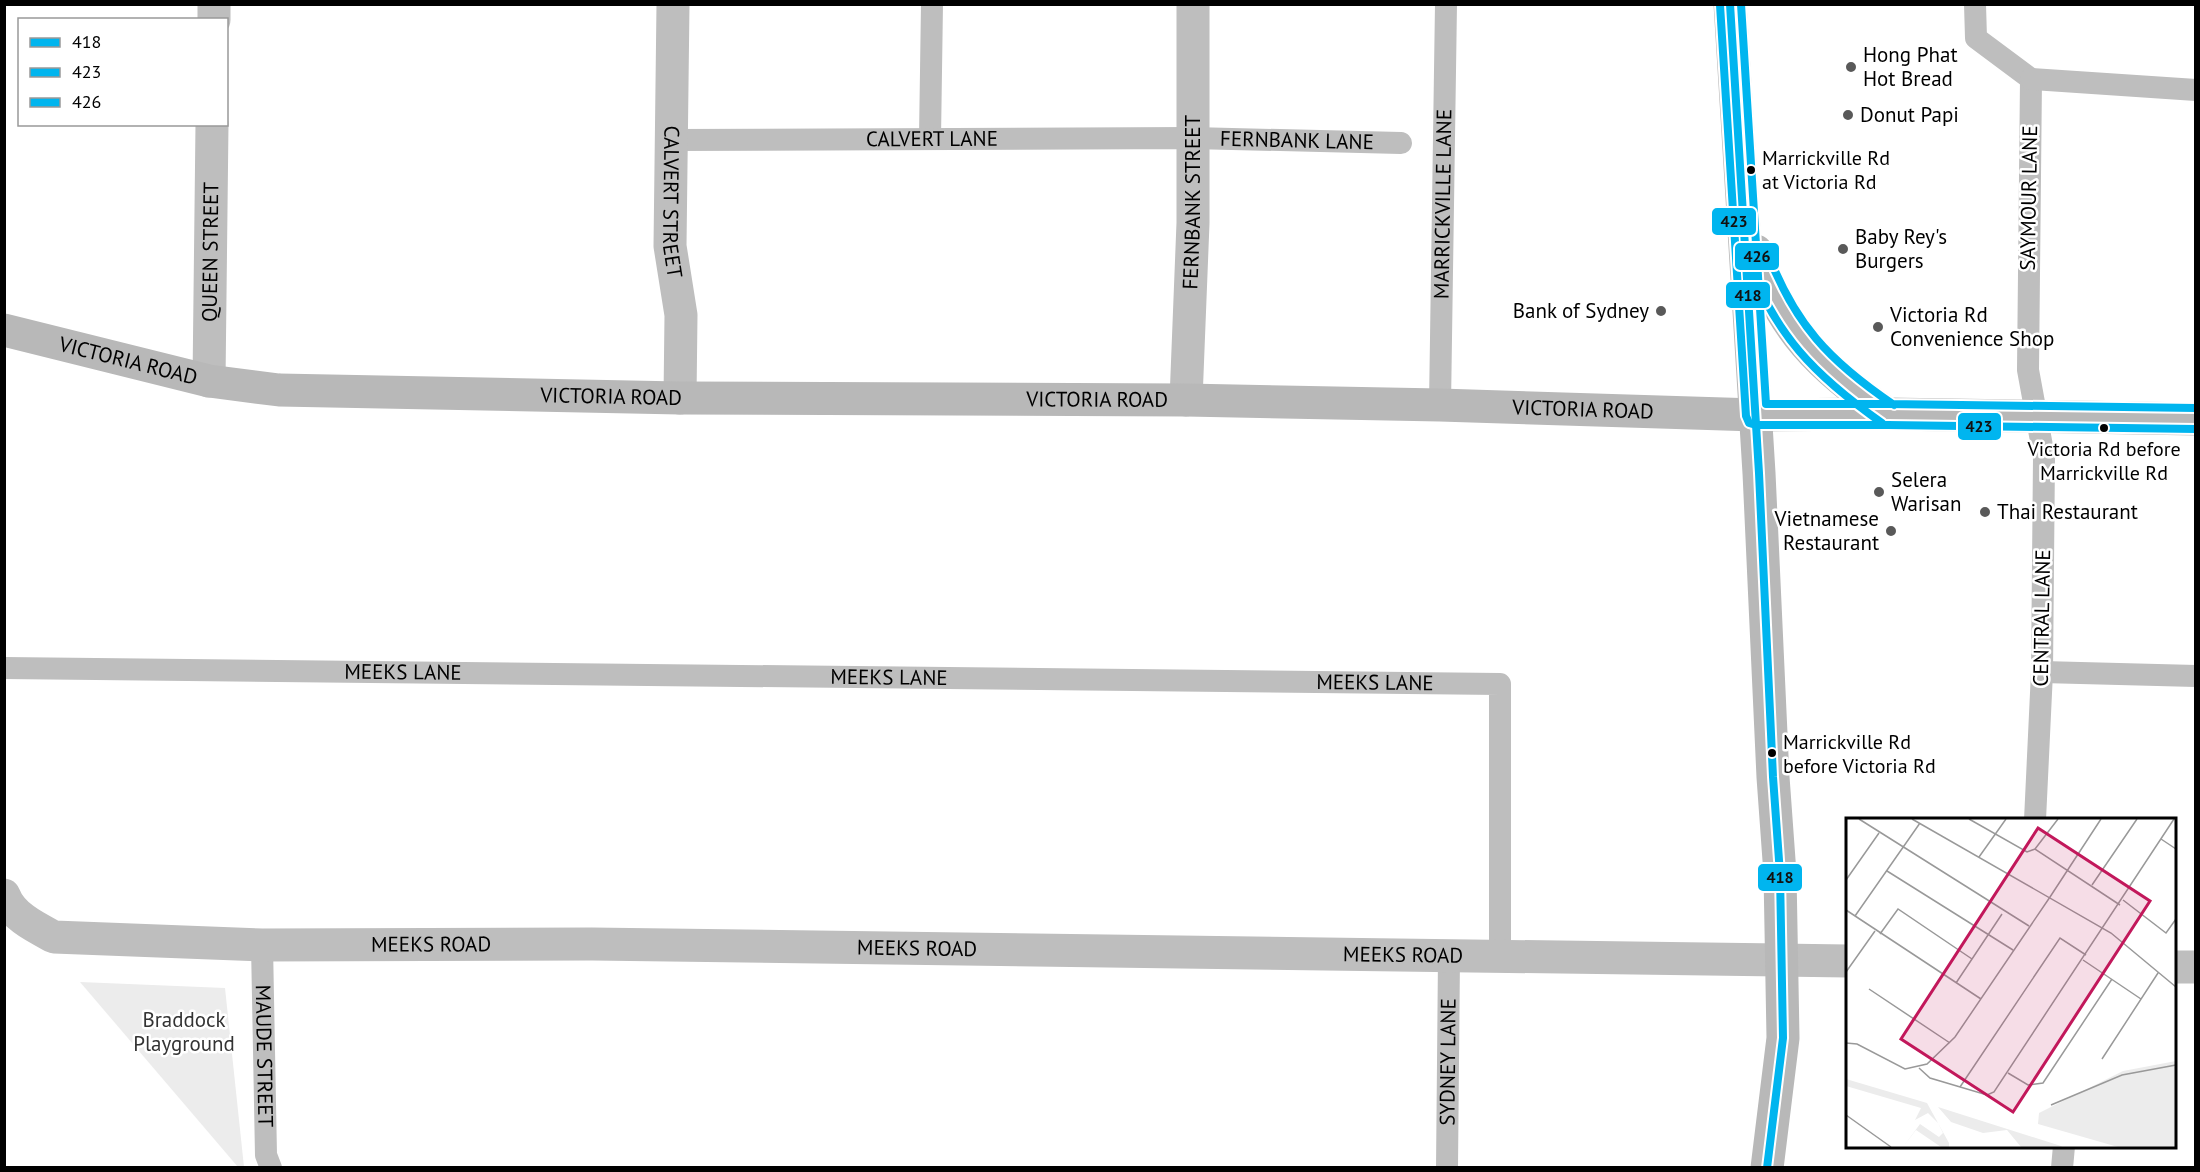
<svg xmlns="http://www.w3.org/2000/svg" width="2200" height="1172" viewBox="0 0 2200 1172" font-family="'PT Sans',sans-serif">
<rect width="100%" height="100%" fill="#fff"/>
<path fill="#ececec" d="M80 982 225 988 244 1167H238Z"/>
<g fill="none" stroke-linecap="round" stroke-linejoin="round">
<g stroke="#bebebe" stroke-width="22">
<path d="M1975 4 1976 38 2031 79 2028 370 2044 457 2042 672 2035 820"/>
<path d="M2031 79 2196 90"/>
<path d="M930 138 932 4"/>
<path id="s1" d="M671 140 1192 138 1401 143"/>
<path id="s2" d="M1440 405 1446 4"/>
<path id="s3" d="M4 668 1500 684V957"/>
<path d="M2042 672 2196 676"/>
<path id="s4" d="M262 945 266 1155 271 1168"/>
<path id="s5" d="M1447 1168 1449 957"/>
<path d="M2062 1168 2064 1146"/>
</g>
<g stroke="#bebebe" stroke-width="33">
<path id="s6" d="M673 4 670 246 681 315 680 398"/>
<path d="M214 20V4"/>
<path id="s7" d="M209 381 212 124"/>
<path id="s8" d="M1186 400 1193 223V4"/>
<path id="s9" d="M4 895C12 916 35 927 54 937L262 945 592 944 1848 961"/>
<path d="M2174 967H2196"/>
</g>
<g stroke="#b8b8b8" stroke-width="33">
<path d="M1730 4 1759 473 1773 777 1780 874 1783 1038 1767 1168"/>
<path d="M1756 251C1779 328 1822 370 1888 414"/>
<path id="s10" d="M4 330 209 381 279 390 680 398 1186 400 1440 405 1756 415 1888 414 2196 419"/>
</g>
<defs>
<path id="bus-1" d="M1730 4 1759 473 1773 777 1780 874 1783 1038 1767 1168"/>
<path id="bus-2" d="M1720 5 1746 416 1749 423 1756 425H1888L2196 429
M1746 257C1775 335 1814 375 1882 423"/>
<path id="bus-3" d="M1741 4 1766 404H1888L2196 408
M1766 249C1794 324 1829 361 1894 405"/>
</defs>
<use href="#bus-1" stroke="#fff" stroke-width="12"/>
<use href="#bus-2" stroke="#fff" stroke-width="12"/>
<use href="#bus-3" stroke="#fff" stroke-width="12"/>
<use href="#bus-1" stroke="#00b5ef" stroke-width="8"/>
<use href="#bus-2" stroke="#00b5ef" stroke-width="8"/>
<use href="#bus-3" stroke="#00b5ef" stroke-width="8"/>
</g>
<g fill="#595959" stroke="#fff" stroke-width="2">
<circle cx="1851" cy="67" r="6"/>
<circle cx="1848" cy="115" r="6"/>
<circle cx="1843" cy="249" r="6"/>
<circle cx="1661" cy="311" r="6"/>
<circle cx="1878" cy="327" r="6"/>
<circle cx="1879" cy="492" r="6"/>
<circle cx="1985" cy="512" r="6"/>
<circle cx="1891" cy="531" r="6"/>
</g>
<g fill="#000" stroke="#fff" stroke-width="2">
<circle cx="1751" cy="170" r="5"/>
<circle cx="2104" cy="428" r="5"/>
<circle cx="1772" cy="753" r="5"/>
</g>
<g text-anchor="middle" stroke-width="5" stroke-linejoin="round" paint-order="stroke">
<g font-size="20" fill="#000" stroke="#fff" text-anchor="start">
<text x="1762" y="165">Marrickville Rd<tspan x="1762" dy="24">at Victoria Rd</tspan></text>
<text x="2104" y="456" text-anchor="middle">Victoria Rd before<tspan x="2104" dy="24">Marrickville Rd</tspan></text>
<text x="1783" y="749">Marrickville Rd<tspan x="1783" dy="24">before Victoria Rd</tspan></text>
</g>
<g font-size="21" fill="#000" stroke="#fff" text-anchor="start">
<text x="1863" y="62">Hong Phat<tspan x="1863" dy="24">Hot Bread</tspan></text>
<text x="1860" y="122">Donut Papi</text>
<text x="1855" y="244">Baby Rey's<tspan x="1855" dy="24">Burgers</tspan></text>
<text x="1649" y="318" text-anchor="end">Bank of Sydney</text>
<text x="1890" y="322">Victoria Rd<tspan x="1890" dy="24">Convenience Shop</tspan></text>
<text x="1891" y="487">Selera<tspan x="1891" dy="24">Warisan</tspan></text>
<text x="1997" y="519">Thai Restaurant</text>
<text x="1879" y="526" text-anchor="end">Vietnamese<tspan x="1879" dy="24">Restaurant</tspan></text>
</g>
<g font-size="21" fill="#000" stroke="#fff">
<text dy="7" stroke="none"><textPath href="#s1" startOffset="261">CALVERT LANE</textPath></text>
<text dy="7" stroke="none"><textPath href="#s1" startOffset="626">FERNBANK LANE</textPath></text>
<text transform="translate(2029 198) rotate(-89)" y="7">SAYMOUR LANE</text>
<text dy="7" stroke="none"><textPath href="#s6" startOffset="198">CALVERT STREET</textPath></text>
<text dy="7" stroke="none"><textPath href="#s8" startOffset="198">FERNBANK STREET</textPath></text>
<text dy="7" stroke="none"><textPath href="#s2" startOffset="201">MARRICKVILLE LANE</textPath></text>
<text dy="7" stroke="none"><textPath href="#s7" startOffset="129">QUEEN STREET</textPath></text>
<text dy="7" stroke="none"><textPath href="#s10" startOffset="128">VICTORIA ROAD</textPath></text>
<text dy="7" stroke="none"><textPath href="#s10" startOffset="614">VICTORIA ROAD</textPath></text>
<text dy="7" stroke="none"><textPath href="#s10" startOffset="1100">VICTORIA ROAD</textPath></text>
<text dy="7" stroke="none"><textPath href="#s10" startOffset="1586">VICTORIA ROAD</textPath></text>
<text transform="translate(2042 618) rotate(-89)" y="7">CENTRAL LANE</text>
<text dy="7" stroke="none"><textPath href="#s3" startOffset="399">MEEKS LANE</textPath></text>
<text dy="7" stroke="none"><textPath href="#s3" startOffset="885">MEEKS LANE</textPath></text>
<text dy="7" stroke="none"><textPath href="#s3" startOffset="1371">MEEKS LANE</textPath></text>
<text dy="7" stroke="none"><textPath href="#s9" startOffset="444">MEEKS ROAD</textPath></text>
<text dy="7" stroke="none"><textPath href="#s9" startOffset="930">MEEKS ROAD</textPath></text>
<text dy="7" stroke="none"><textPath href="#s9" startOffset="1416">MEEKS ROAD</textPath></text>
<text dy="7" stroke="none"><textPath href="#s4" startOffset="111">MAUDE STREET</textPath></text>
<text dy="7" stroke="none"><textPath href="#s5" startOffset="106">SYDNEY LANE</textPath></text>
</g>
<g font-size="21" fill="#333" stroke="#fff">
<text x="184" y="1027">Braddock<tspan x="184" dy="24">Playground</tspan></text>
</g>
</g>
<g transform="translate(1846 818)">
<rect width="330" height="330" fill="#fff"/>
<path d="M330 243V329H272L192 306 193 295 277 253ZM0 261 81 285 103 325V329H95L70 312 57 329 74 306 93 319 97 315 92 305 82 295 69 302 75 290 0 268ZM92 289 215 328 216 329H175L161 312 137 315 105 304Z" fill="#ececec"/>
<path fill="none" stroke="#999" stroke-width="1.5" d="M13 1 183 108M66 1 265 115 330 169M123 1 181 34 189 31 274 87M315 21 330 31M189 31 212 1M133 39 160 1M41 53 167 132M0 62 33 15M246 67 291 1M204 79 255 1M277 82 320 115 330 101M0 92 135 181M9 98 74 5M34 116 52 91 126 141M237 142 295 181M0 154 29 113M110 165 156 96M23 171 104 225M0 225 11 226 59 251 81 246 109 219 204 79M256 241 312 155M73 250 84 260 141 277 148 274 328 1M162 255 182 267 197 265 266 161M114 269 214 120 240 137M205 287 276 257 330 247M0 297 45 329"/>
<path fill="#c2185b" fill-opacity="0.15" stroke="#c2185b" stroke-width="3" d="M192 10 304 83 167 294 55 221Z"/>
<rect width="330" height="330" fill="none" stroke="#000" stroke-width="3"/>
</g>
<g stroke="#fff" stroke-width="2">
<rect x="1711" y="207" width="46" height="29" rx="6" fill="#00b5ef"/>
<rect x="1734" y="242" width="46" height="29" rx="6" fill="#00b5ef"/>
<rect x="1725" y="281" width="46" height="28" rx="6" fill="#00b5ef"/>
<rect x="1957" y="412" width="45" height="29" rx="6" fill="#00b5ef"/>
<rect x="1757" y="863" width="46" height="29" rx="6" fill="#00b5ef"/>
</g>
<g font-size="16" text-anchor="middle" font-weight="bold" fill="#111">
<text x="1734" y="227">423</text>
<text x="1757" y="262">426</text>
<text x="1748" y="301">418</text>
<text x="1979" y="432">423</text>
<text x="1780" y="883">418</text>
</g>
<rect width="2200" height="1172" fill="none" stroke="#000000" stroke-width="12"/>
<rect x="18" y="18" width="210" height="108" fill="#ffffff" stroke="#999999" stroke-width="1.5"/>
<rect x="30" y="38" width="30" height="9" fill="#00b5ef" stroke="#999999" stroke-width="1.5"/>
<text x="72" y="48" font-size="18" fill="#000000">418</text>
<rect x="30" y="68" width="30" height="9" fill="#00b5ef" stroke="#999999" stroke-width="1.5"/>
<text x="72" y="78" font-size="18" fill="#000000">423</text>
<rect x="30" y="98" width="30" height="9" fill="#00b5ef" stroke="#999999" stroke-width="1.5"/>
<text x="72" y="108" font-size="18" fill="#000000">426</text>
</svg>
